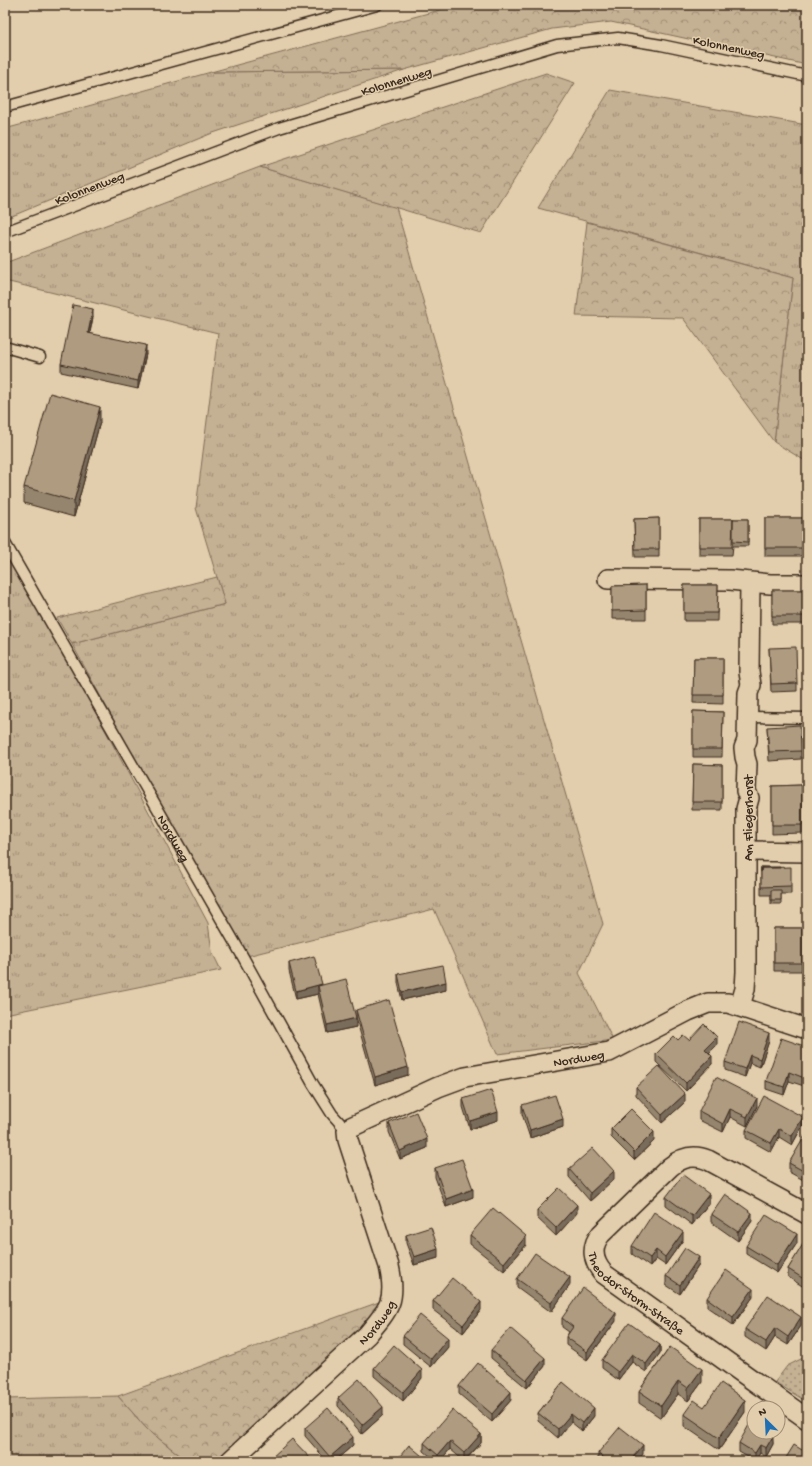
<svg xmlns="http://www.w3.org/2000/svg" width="812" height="1466" viewBox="0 0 812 1466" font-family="'Gochi Hand',sans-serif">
<defs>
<pattern id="grass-tufts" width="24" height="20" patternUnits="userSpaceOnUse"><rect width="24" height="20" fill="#c4b092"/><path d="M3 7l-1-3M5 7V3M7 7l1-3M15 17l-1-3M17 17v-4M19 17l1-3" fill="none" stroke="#a08f77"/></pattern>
<pattern id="forest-crowns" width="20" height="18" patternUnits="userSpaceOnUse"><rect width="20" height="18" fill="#c4b092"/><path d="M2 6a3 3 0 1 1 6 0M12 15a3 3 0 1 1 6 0" fill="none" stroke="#a08f77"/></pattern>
<pattern id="park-dots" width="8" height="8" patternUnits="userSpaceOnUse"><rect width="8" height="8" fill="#c4b092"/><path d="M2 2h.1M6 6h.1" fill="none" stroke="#a08f77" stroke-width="1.8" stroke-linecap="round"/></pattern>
</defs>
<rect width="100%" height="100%" fill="#e2ceac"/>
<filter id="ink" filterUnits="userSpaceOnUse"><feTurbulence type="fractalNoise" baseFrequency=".025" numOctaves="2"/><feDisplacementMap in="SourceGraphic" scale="8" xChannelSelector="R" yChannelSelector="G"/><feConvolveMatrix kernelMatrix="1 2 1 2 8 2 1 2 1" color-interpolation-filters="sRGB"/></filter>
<g filter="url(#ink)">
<path fill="url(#grass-tufts)" stroke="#806d58" d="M404 70 210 134 5 219V129L211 72Z
M610 90 807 125V462L774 442 793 278 538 208Z
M260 167 396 207 603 924 579 973 613 1040 497 1054 434 909 243 957 72 644 225 604 196 508 218 333 5 281V263Z
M7 546 208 923 212 952 221 970 5 1014V547Z
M118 1396 147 1429 187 1461H5V1399Z"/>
<path fill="url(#forest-crowns)" stroke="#806d58" d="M458 5H807V65L611 22 552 29 404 70 211 72Z
M546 73 575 83 481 233 260 167Z
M587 222 793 278 774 442 683 318 576 316Z
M217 577 225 604 72 644 57 618Z
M393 1297 224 1461H187L147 1429 118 1396Z"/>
<path fill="url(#park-dots)" stroke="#806d58" d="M807 1356V1402L775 1382 787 1366Z"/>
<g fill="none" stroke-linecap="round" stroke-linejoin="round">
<defs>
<g id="service">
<path d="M5 107 377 5"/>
<path d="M5 232 279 128 557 45 618 38 661 45 807 76"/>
<path d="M5 347 40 357"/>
<path id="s1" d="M5 543 243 957 313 1084 332 1114 347 1131"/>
<path d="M748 717 807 718"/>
</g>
<g id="minor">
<path d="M608 579 730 580 770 584H807"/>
<path d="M747 851 807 852"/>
<path d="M740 1006 745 989 746 972V809L749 798 746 791 747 764 745 757 744 748 747 740 748 693 751 685 749 672 750 582"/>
<path id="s2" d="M807 1214 708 1160C694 1154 682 1157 670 1167L601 1234C590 1247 593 1262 604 1274L807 1419"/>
<path id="s3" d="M230 1461 367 1335C389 1309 397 1301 389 1266L348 1140 347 1131 351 1127 438 1087 465 1077 609 1052 688 1011 708 1003H728L807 1029"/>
</g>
</defs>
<use href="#service" stroke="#3b2a1e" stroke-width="13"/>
<use href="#minor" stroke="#3b2a1e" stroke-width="22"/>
<use href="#service" stroke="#e2ceac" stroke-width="10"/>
<use href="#minor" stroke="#e2ceac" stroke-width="19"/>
</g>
<path fill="#96856e" stroke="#3b2a1e" d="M93 317 90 333 146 354 138 389 61 372V364Z
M100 422 74 517 24 503V487Z
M659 518V557H635L634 519Z
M765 518H807V556H765Z
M699 519H748V546H733L732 555H699Z
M646 585V619H612V586Z
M684 585H718L717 621H684Z
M772 590H807V624H772Z
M769 648 797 683V691L771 692Z
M694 658H723V704L693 703Z
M693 711 723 712 722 757H693Z
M767 727 801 751V759L769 761Z
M693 764 722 765V810H692Z
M802 785V833L772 834V786Z
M761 867 780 868 791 886V894H781V904H771V895H761Z
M774 928H802V971H774Z
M289 963 322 985 356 1027 327 1033 318 994 296 999 289 971Z
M398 974 446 990 402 1000 398 983Z
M356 1010 408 1075 375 1085 356 1018Z
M678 1040H689L717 1045 709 1053 712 1064 686 1091 656 1062V1054Z
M769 1041 760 1067 750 1063 745 1077 725 1070V1062Z
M807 1047V1087L789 1081 784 1095 766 1089V1081Z
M636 1087 685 1102 662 1123 636 1095Z
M463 1099 498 1120 470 1129 463 1107Z
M522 1105 563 1127 530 1138 522 1114Z
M757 1106 747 1126 730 1117 723 1132 699 1120V1111Z
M389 1123 427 1148 400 1159 389 1132Z
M803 1125 792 1145 779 1137 771 1152 746 1138V1130Z
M611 1129 654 1141 634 1160 611 1137Z
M807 1135V1182L789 1172V1163Z
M435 1168 473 1197 446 1207 435 1177Z
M569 1169 614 1179 590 1201 569 1177Z
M666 1197 709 1203 692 1225 666 1205Z
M537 1210 577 1213 556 1236 537 1218Z
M711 1214 752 1221 738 1241 711 1222Z
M406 1235 438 1258 414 1265 406 1243Z
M470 1235 526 1245 504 1271 470 1244Z
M807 1239V1289L788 1277V1269Z
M683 1240 665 1265 656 1259 650 1267 632 1254V1246Z
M797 1243 777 1273 746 1254V1246Z
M699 1265 680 1294 666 1285V1276Z
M517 1279 570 1285 551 1312 517 1287Z
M753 1297 733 1325 707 1307V1298Z
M433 1301 481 1310 463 1333 433 1310Z
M562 1318 616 1321 587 1360 566 1345V1337L569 1332 562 1327Z
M801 1326 788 1345 775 1337 766 1351 745 1337V1329Z
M403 1336 448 1347 431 1367 403 1344Z
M660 1345V1353L646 1372 632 1362 618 1380 602 1368V1360Z
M670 1347 702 1382 688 1401 678 1394 661 1418 639 1403V1391Z
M491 1350 545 1366 527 1388 491 1358Z
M374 1368 422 1378 403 1401 374 1376Z
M563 1382 594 1416 582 1431 571 1422 558 1438 538 1421V1413Z
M459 1386 511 1400 492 1422 459 1394Z
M338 1398 383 1415 362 1434 338 1406Z
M704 1407 745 1412 719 1450 684 1426V1414Z
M305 1428 353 1445 335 1461H327L305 1436Z
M754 1432H774L772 1435 773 1444 766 1457 760 1453 755 1461 739 1452V1443Z
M481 1434V1443L465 1461H464L450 1449 440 1461H436L424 1451V1443Z
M598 1453 643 1454 637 1461H598Z"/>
<path fill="#7a6c5a" stroke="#3b2a1e" d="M93 309V317L88 341V333Z
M146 345V354L138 389V381Z
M100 407V422L74 517V501Z
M446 982V990L402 1000V992Z
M322 984V992L318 986V994L296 999V991Z
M356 1018V1027L327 1033V1025Z
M769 1033V1041L760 1067V1059Z
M717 1037V1045L705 1057V1049Z
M750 1055V1063L745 1077V1069Z
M712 1056V1064L686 1091V1083Z
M408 1067V1075L375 1085V1077Z
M789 1072V1081L784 1095V1087Z
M685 1094V1102L662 1123V1115Z
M757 1098V1106L747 1126V1117Z
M730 1109V1117L723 1132V1124Z
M498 1112V1120L470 1129V1121Z
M803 1117V1125L792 1145V1136Z
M563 1119V1127L530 1138V1130Z
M779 1129V1137L771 1152V1143Z
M654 1132V1141L634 1160V1152Z
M427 1139V1148L400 1159V1151Z
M614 1171V1179L590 1201V1193Z
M473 1189V1197L446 1207V1199Z
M709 1194V1203L692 1225V1216Z
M577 1205V1213L556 1236V1228Z
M752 1213V1221L738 1241V1232Z
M683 1232V1240L665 1265V1257Z
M797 1234V1243L777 1273V1265Z
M526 1236V1245L504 1271V1263Z
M438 1249V1258L414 1265V1257Z
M656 1250V1259L650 1267V1258Z
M699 1257V1265L680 1294V1285Z
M570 1277V1285L551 1312V1303Z
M753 1289V1297L733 1325V1317Z
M481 1302V1310L463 1333V1325Z
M616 1313V1321L587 1360V1352Z
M801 1317V1326L788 1345V1337Z
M775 1328V1337L766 1351V1342Z
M448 1338V1347L431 1367V1359Z
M660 1345V1353L646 1372V1364Z
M632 1354V1362L618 1380V1372Z
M545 1358V1366L527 1388V1380Z
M702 1369V1382L688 1401V1388Z
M422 1370V1378L403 1401V1392Z
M678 1381V1394L661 1418V1406Z
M511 1392V1400L492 1422V1414Z
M745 1400V1412L719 1450V1438Z
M383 1407V1415L362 1434V1425Z
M594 1408V1416L582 1431V1423Z
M571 1414V1422L558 1438V1429Z
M769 1432H774L769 1441Z
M481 1434V1443L464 1461V1453Z
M773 1436V1444L766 1457V1448Z
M353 1437V1445L335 1461H330V1457Z
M450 1441V1449L440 1461H438V1455Z
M643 1445V1454L637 1461H630Z
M760 1445V1453L755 1461V1453Z"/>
<path fill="#af9b80" stroke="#3b2a1e" d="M73 305 93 309 88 333 146 345 138 381 61 364Z
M50 393 100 407 74 501 24 487Z
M659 518V549H635L634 519Z
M765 518H807V548H765Z
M699 519H733L732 547H699Z
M733 519H748V542L733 541Z
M646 585V610L612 611V586Z
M684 585H718L717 613H684Z
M772 590H807V616H772Z
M796 647 797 683 771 684 769 648Z
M694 658H723V695H693Z
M693 711 723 712 722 749H693Z
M800 725 801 751 769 752 767 727Z
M693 764 722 765V802H692Z
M802 785V825H772V786Z
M761 867H780V868H761V872Z
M791 867V886L761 887V868Z
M771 890H781V900H771Z
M774 928H802V963H774Z
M314 956 322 984 296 991 289 963Z
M443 965 446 982 402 992 398 974Z
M346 979 356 1018 327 1025 318 986Z
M389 1000 408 1067 375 1077 356 1010Z
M739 1022 769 1033 760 1059 750 1055 745 1069 725 1062Z
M704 1024 717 1037 705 1049 712 1056 686 1083 656 1054 674 1036 678 1040 683 1035 689 1040Z
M781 1038 807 1047V1079L789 1072 784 1087 766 1081Z
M659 1066 685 1094 662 1115 636 1087Z
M716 1077 757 1098 747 1117 730 1109 723 1124 699 1111Z
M491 1090 498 1112 470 1121 463 1099Z
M555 1095 563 1119 530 1130 522 1105Z
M764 1096 803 1117 792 1136 779 1129 771 1143 746 1130Z
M631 1109 654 1132 634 1152 611 1129Z
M416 1112 427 1139 400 1151 389 1123Z
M806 1134 807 1135V1173L789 1163Z
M593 1148 614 1171 590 1193 569 1169Z
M462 1159 473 1189 446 1199 435 1168Z
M683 1175 709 1194 692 1216 666 1197Z
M559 1188 577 1205 556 1228 537 1210Z
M725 1194 752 1213 738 1232 711 1214Z
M493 1208 526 1236 504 1263 470 1235Z
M654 1212 683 1232 665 1257 656 1250 650 1258 632 1246Z
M766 1215 797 1234 777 1265 746 1246Z
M431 1227 438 1249 414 1257 406 1235Z
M806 1239H807V1281L788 1269Z
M685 1248 699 1257 680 1285 666 1276Z
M535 1253 570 1277 551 1303 517 1279Z
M726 1270 753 1289 733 1317 707 1298Z
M452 1278 481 1302 463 1325 433 1301Z
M583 1288 616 1313 587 1352 566 1337 573 1327 562 1318Z
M768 1295 801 1317 788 1337 775 1328 766 1342 745 1329Z
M420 1315 448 1338 431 1359 403 1336Z
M629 1323 660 1345 646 1364 632 1354 618 1372 602 1360Z
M510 1328 545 1358 527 1380 491 1350Z
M394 1345 422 1370 403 1392 374 1368Z
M670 1347 702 1369 688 1388 678 1381 661 1406 639 1391Z
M478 1363 511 1392 492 1414 459 1386Z
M359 1379 383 1407 362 1425 338 1398Z
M563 1382 594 1408 582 1423 571 1414 558 1429 538 1413Z
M721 1383 745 1400 719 1438 684 1414 694 1400 704 1407Z
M328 1408 353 1437 330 1457 305 1428Z
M452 1410 481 1434 464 1453 450 1441 438 1455 424 1443Z
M754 1416V1432H769V1433L773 1436 766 1448 760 1445 755 1453 739 1443Z
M620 1427 643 1445 630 1461H608L598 1453Z
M292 1439 313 1461H274L271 1458Z
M409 1445 428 1461H396Z
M794 1445 807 1453V1461H784Z"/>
</g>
<g text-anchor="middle" stroke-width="3" stroke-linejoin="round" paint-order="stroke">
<g font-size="13" fill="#3b2a1e" stroke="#e2ceac">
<text transform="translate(729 46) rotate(12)" y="5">Kolonnenweg</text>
<text transform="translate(396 80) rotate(-17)" y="5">Kolonnenweg</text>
<text transform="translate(89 187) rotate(-21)" y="5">Kolonnenweg</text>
<text transform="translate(747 818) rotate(-90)" y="5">Am Fliegerhorst</text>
<text dy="5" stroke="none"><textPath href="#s1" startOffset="340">Nordweg</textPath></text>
<text dy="5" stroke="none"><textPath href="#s3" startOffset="650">Nordweg</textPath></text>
<text dy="5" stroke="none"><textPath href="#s2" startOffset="331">Theodor-Storm-Straße</textPath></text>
<text dy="5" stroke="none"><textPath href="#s3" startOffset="202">Nordweg</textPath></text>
</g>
</g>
<rect width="812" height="1466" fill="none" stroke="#e2ceac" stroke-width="20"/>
<rect x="10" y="10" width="792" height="1446" fill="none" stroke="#3b2a1e" stroke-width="1.5" filter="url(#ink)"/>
<g transform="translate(766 1420) rotate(336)"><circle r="19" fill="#e2ceac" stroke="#9f8c73"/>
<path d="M0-3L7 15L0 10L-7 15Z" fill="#1f6fb2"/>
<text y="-6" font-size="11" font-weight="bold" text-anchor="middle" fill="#3b2a1e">N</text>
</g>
</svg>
